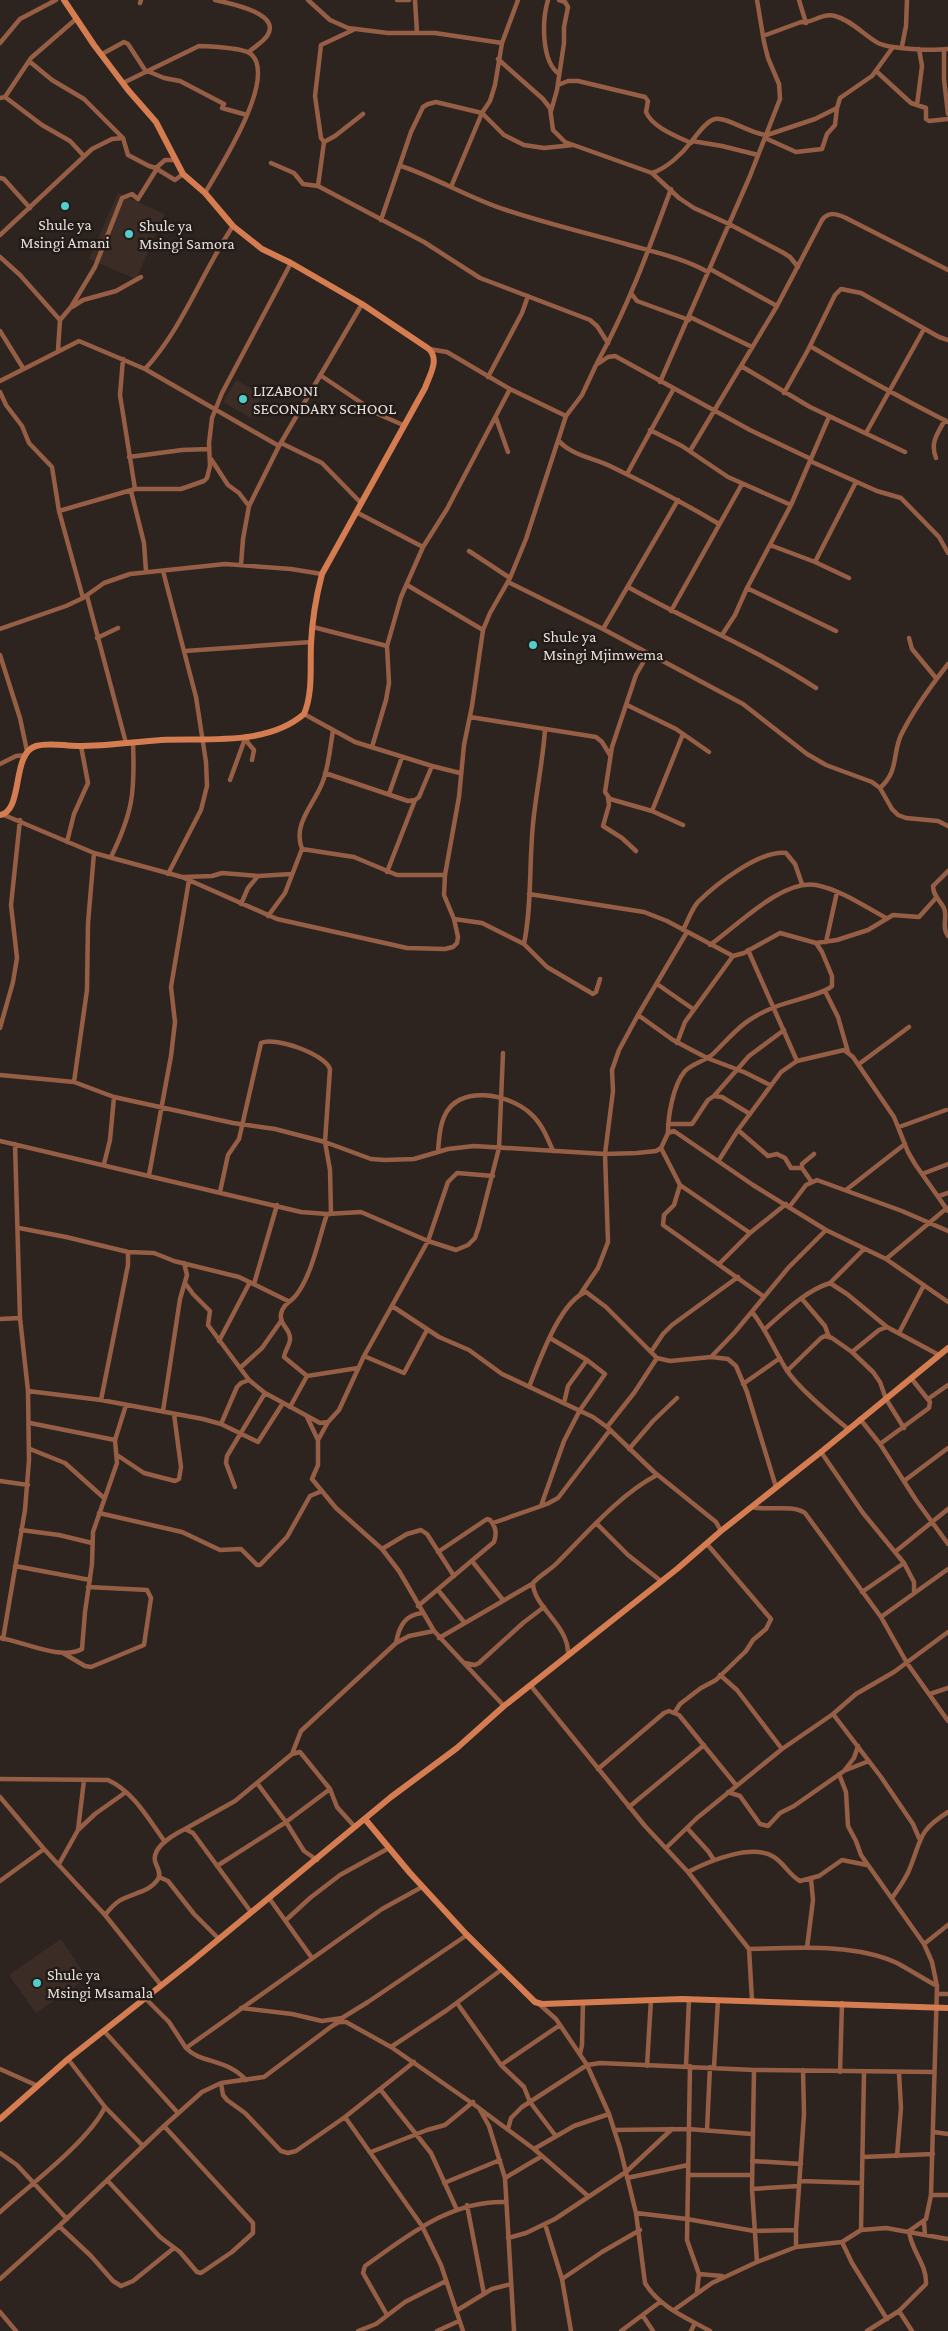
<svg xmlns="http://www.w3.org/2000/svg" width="948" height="2331" viewBox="0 0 948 2331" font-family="'Crimson Pro',serif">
<rect width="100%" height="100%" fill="#2d2420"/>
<path fill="#3b2d26" d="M118 193 165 214 136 279 89 259Z
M236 380 263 395 251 418 223 402Z
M61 1939 87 1978 36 2013 9 1975Z"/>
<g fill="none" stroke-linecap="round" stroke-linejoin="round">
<path stroke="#965e44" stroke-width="4.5" d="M215 0C228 3 283 13 267 36 263 42 254 47 249 52
M308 0 330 20 348 28 388 33H435L502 43
M397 0H409
M415 0 417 33
M548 0C542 20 541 61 559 74
M799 0 806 23
M140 3 141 0
M763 36 801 22C812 24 823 12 835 16 851 20 864 35 878 43 890 49 934 51 948 49
M0 43 20 19 56 0
M902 46 906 26 907 0
M944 50V79L948 114
M102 54 124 42 128 44 145 70 164 78 180 81 224 104 222 108 247 115
M498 59 543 99 550 108 553 130 565 142 652 173 679 198 694 208 729 224 782 252 790 257 798 267
M29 61 52 80 84 99 123 138
M876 71 911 103 926 108V119L929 121 948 119
M123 83 199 46C208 46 244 48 251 54 278 78 219 169 205 193
M558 85 568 81H578L645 97 648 101 646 112C652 127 676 136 691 143
M5 97 31 58 76 19
M0 98 5 97 42 125 70 141 84 156
M917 105 922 66 919 49
M551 111 557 90 564 43V27L568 7 565 2 559 0
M765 138 796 152 822 149 827 134 835 125 837 108 840 98 872 76 893 47
M692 141 722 146 758 155
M324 142 335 136 363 114
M271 163 294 173 303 184 318 186 424 242 480 278 590 320 597 326 608 343
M401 166C437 178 469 198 506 210 545 223 586 233 626 244 654 252 683 258 708 272
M157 169 175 180 183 174
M652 173C667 168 682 154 691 142 697 135 706 121 715 119 726 116 752 135 767 135L815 119 837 108
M0 178 4 179 30 208
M318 186 324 142 321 138 315 96 321 45 353 30
M451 187 482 113 490 101 495 85 502 43 518 0
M381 220 411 132 423 107 428 104 436 102 482 113 504 135 524 145 544 148 573 145
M0 235 92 149 112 139 123 138 128 155 149 166 156 168 165 160H174
M0 257 20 275 60 320 58 350
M710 269 777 306
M631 293 637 301 689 320
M72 307 83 300 116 291 141 277
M690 317 752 347
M60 320 71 307 95 267 122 198 132 194 138 199 158 167
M0 331 23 368
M810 346C855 373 901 398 948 422
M429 349 447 352 510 389 566 416
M123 359 120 395 135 489
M597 363C628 307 649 249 671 189
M741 366 810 407 905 452
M145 369C183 328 202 272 233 226
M320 375 378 414 403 425
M488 377 522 313 528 296
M0 381 79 341 145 369 279 446 362 304
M660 382 750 176 780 99 779 84 768 58 764 42 757 0
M0 392 6 405 22 426 29 443 52 467 59 511 83 598
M784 393 808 350 835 295 841 289 861 293 939 337 948 340
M496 418 508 452
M650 430 682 446 728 477 791 505
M866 433 924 329
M559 441C571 455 594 458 610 466 647 484 684 503 719 524
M281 443 322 463 361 503
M690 451 777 306 822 220C829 211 837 214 846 218L948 270
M129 457 182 450 209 449
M936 458C930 443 937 434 945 420
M211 459 228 485 239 493 249 506
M810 461 877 491 901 498 939 537 948 553
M627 474 673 390
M131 491 144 543 146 571
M59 511 135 489H181L204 481 207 478 210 466 209 443 212 418 222 393 291 263
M356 512 423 547
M770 545 815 562 849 578
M469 551 510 578
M815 562 856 482
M241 565 243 539 249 506 279 446
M163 571 196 697 206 762 207 786 201 810 168 874
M508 582 603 629 743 704 807 754 826 765 872 782 880 788 892 809 898 815 906 818 938 821 948 826
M407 585 483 630
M628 587C690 622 756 649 816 688
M747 588 836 631
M87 596 126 743
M671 611 742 484
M313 627 387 646
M0 629 66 606 83 598 104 583 130 574 225 564 291 569 322 574
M603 629 678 500
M722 635 735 615 747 588 791 505 829 417
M97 638 118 628
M909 638 912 649 936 678
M185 651 311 642
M648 654 636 675 612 747 605 792 610 799 652 811 683 825
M0 655 20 718 27 751
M627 705 676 729 709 752
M304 714 355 742 432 766 460 773
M470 717 596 737 602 742 610 755
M246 737 248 743 254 750 252 760
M372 747 386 700 389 683 387 646 401 597 423 547 447 509 510 389
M0 764 16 756 26 755
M325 773 408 801 415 800 419 797 432 766
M230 780 246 736
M880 788C899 771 892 755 901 735 914 709 930 687 948 664
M389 794 402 757
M608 798 609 805 603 826 622 838 636 851
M652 811 683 734
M4 815 94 853 182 877 277 919 407 948 445 949 453 947 457 943 458 937 454 919 444 895 445 875 459 797 464 745 472 706 483 630 490 613 510 578 526 539 566 416 582 395 596 365 608 357 615 356 750 430 811 459
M67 842 74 814 88 783 81 746
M302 849 354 857 397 875H445
M111 857C133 812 135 792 133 742
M948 871 933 886C933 896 940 900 944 908 948 917 941 927 948 936
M387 872 415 800
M183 877 212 876 222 873 258 876 292 874
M529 894 644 912 667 921 733 956 744 953 780 933 816 943 822 952 832 976V986C822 995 789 1001 775 1007 744 1019 736 1031 714 1053 706 1061 693 1063 685 1071 673 1085 668 1116 668 1133
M241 904 248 888 258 876
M268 916 285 893 302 849C292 823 315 804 323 781 329 765 330 747 333 731
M454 919 482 923 524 944 547 967 593 994 596 992 600 979
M683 930C688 921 691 910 698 902 716 884 760 850 786 853L795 864 802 884
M826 942 837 892
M816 943 837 940 868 930 893 915 919 917 936 898
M524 944C532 905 529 864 533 824 536 792 543 761 545 729
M710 945C737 926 782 879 816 885 841 890 864 906 886 918
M748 950 797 1061
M657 984 693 1009
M825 991 838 1017 848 1052
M638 1015 673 1040 707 1058 744 1072 770 1085
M0 1028 13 982 17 958 11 905 20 820
M677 1043 685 1022 733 956
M859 1064 909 1027
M0 1075 74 1082 114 1097 233 1123 275 1129 325 1142 371 1159 385 1160 414 1159 448 1149 474 1146 605 1154 637 1153 656 1151 661 1148 668 1133 674 1131 753 1185 826 1230 886 1259 948 1302
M74 1082 87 990 88 923 94 853
M714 1096 749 1056 784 1030
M668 1124H692L708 1100 714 1096 722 1097 750 1114
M899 1127 946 1110
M738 1130 768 1156 777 1154 785 1158 791 1168H802
M0 1141 301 1212 327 1214 361 1212 428 1241 456 1250 468 1245 475 1238 479 1226 499 1148 503 1053
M661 1148 680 1185 750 1233
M438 1152C439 1140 439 1128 444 1117 458 1083 510 1094 531 1114 542 1124 547 1137 553 1151
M719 1160 738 1130 781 1072 797 1061 844 1050 853 1057 894 1117 908 1152 915 1164 948 1211
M104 1164 110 1140 114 1097
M922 1174 948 1164
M149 1175 171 1056 175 1022 171 987 189 880
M811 1181 802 1168V1164L814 1154
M680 1185 674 1205 664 1215 663 1225 763 1296
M846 1190 905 1144
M220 1192 228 1155 239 1139 261 1043C274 1036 325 1054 330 1069L325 1142 330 1170 331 1214
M939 1196 948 1193
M790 1206 806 1185 817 1180 902 1211 948 1231
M19 1228 66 1237 128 1252 154 1253 174 1261 239 1277 288 1301
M886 1259 947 1208
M719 1264 750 1233 786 1204
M185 1283 193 1294 210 1311 208 1325 249 1380 265 1393 320 1423 328 1422 339 1410 364 1356 428 1241 448 1182 457 1173 493 1176
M830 1283 864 1249
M254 1284 277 1205
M581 1293 598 1268 608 1242 605 1154 613 1091 612 1070 619 1050 638 1015 687 932
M802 1299 825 1326 829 1337
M392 1306 439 1337 469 1350 502 1374 593 1417 607 1427 654 1472 716 1522 721 1531
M752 1312C766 1329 774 1350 786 1369 798 1388 830 1414 848 1429
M0 1319 20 1318
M765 1329C784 1312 805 1291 830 1283L847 1294 887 1327 939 1355
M899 1333 924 1285
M219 1341 250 1282
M651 1352 663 1334 672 1325 738 1277
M852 1352 879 1330 887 1327
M364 1356 404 1373 427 1330
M711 1357 728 1359 736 1366 747 1392 776 1487
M240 1368 262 1348 281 1321
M787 1371 821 1338 825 1336 832 1338 852 1352 873 1372 880 1382 886 1399 904 1428
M307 1376 358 1368
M743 1384 780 1358
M529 1387C539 1362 560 1301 586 1292L606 1307 657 1358 670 1361 711 1357 735 1332 789 1267 826 1230
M28 1391 101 1400 203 1419 221 1424 258 1442 283 1403
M928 1399 948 1385
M101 1400 128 1265V1252
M564 1403 568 1386 587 1360
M290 1407 307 1376 284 1357C285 1350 290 1345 290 1339 291 1329 279 1325 281 1314 283 1303 292 1302 297 1294 312 1274 319 1238 327 1214
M163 1411 180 1299 187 1275 184 1263
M307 1417 318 1440
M860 1419 880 1444 916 1500 948 1544
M328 1422 318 1440V1465L312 1479 336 1508 382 1549 399 1571 434 1631 504 1706
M30 1423 115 1440
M221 1424 237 1387 241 1383 249 1380
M607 1427 634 1393 657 1358
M880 1444 929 1408 930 1402 911 1378
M30 1449 65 1463 104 1498
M629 1449 653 1421 677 1398
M821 1452 863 1513 904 1563 914 1582V1591
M117 1455 144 1473 175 1481 179 1479 181 1467 174 1414
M0 1481 28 1485
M904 1481 948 1448
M235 1487 226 1463 227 1456 265 1393
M541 1506 564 1441 580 1410 605 1374 587 1360 550 1338
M752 1507C768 1511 792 1504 805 1513L881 1617 907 1663 948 1721
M99 1513 182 1532 220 1550 241 1549 257 1565H260L287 1537 310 1496 322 1491
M493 1523 547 1504 558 1498 610 1430
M596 1523 628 1555 661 1581
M21 1530 59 1535 92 1543
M382 1549 407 1534 421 1530 427 1534 454 1576
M895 1552 948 1509
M472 1561 503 1600
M15 1566 90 1580
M438 1590 464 1622
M862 1592 904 1563
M418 1606 494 1542C497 1533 496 1527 490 1520L487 1519 438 1552
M881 1617 948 1569
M0 1638C22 1641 61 1661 82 1649L85 1612 92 1564 93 1532 117 1463 115 1440 126 1405
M439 1638 532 1584
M3 1639 25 1510 29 1460 28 1391 20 1318 15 1144
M396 1643C399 1626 405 1615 422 1613
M63 1653 85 1666 91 1667 144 1645 151 1598 147 1590 88 1587
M568 1654C569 1625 533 1607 533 1583 540 1575 549 1571 557 1563 586 1534 620 1494 657 1475
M465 1663 475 1665 479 1663 523 1623 544 1607
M720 1675 737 1690 782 1749
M531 1686 645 1826 688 1872 749 1949 752 2000
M930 1694 948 1688
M675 1712 680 1704 701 1688 716 1680 746 1651 753 1640 766 1629 771 1619 707 1544
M833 1714 881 1777 913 1824 919 1838
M292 1754 301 1731 396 1643 409 1636 434 1631
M598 1769 664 1713 669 1711 679 1715 736 1785
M846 1770 869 1761
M839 1774 846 1792 848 1826 856 1841 861 1855 924 1944 932 1962 937 1986 931 2195 926 2219 909 2231C911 2251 927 2264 926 2284L899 2311 867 2331
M0 1779 108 1780C134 1792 149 1820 165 1842
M257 1783 286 1822 304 1851 317 1860
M728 1792 740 1796 760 1824 768 1826 780 1813 794 1806 844 1771 854 1758 858 1746
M0 1797 44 1849 105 1915 161 1985
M629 1807 704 1745
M687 1828 708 1851 714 1860
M185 1829 235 1801 292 1754 300 1752 330 1789 337 1807 355 1827
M78 1830 84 1780
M666 1848 697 1818 782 1749 833 1714 856 1694 894 1672 948 1632
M59 1864 78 1830 95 1814 126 1792
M217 1866 286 1822 330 1789
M688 1872C709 1861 752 1843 774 1857 784 1863 789 1875 800 1881L819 1876 842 1860 867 1865
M159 1877 168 1881 194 1914 219 1939
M0 1881 44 1849
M269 1898 312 1958
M892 1898C898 1889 906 1879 910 1868 922 1838 918 1831 948 1812
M105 1915C109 1910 113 1905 119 1901 131 1893 149 1893 158 1879 162 1873 156 1866 155 1861 152 1847 175 1834 185 1829L193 1833 251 1912
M286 1920 310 1898 340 1875 389 1848
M924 1944 948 1925
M807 1948 813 1900 811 1879
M749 1949C794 1948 855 1943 897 1963 910 1970 924 1979 937 1986
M937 1994H948
M145 1998 169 2022 186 2048 382 1909 422 1887
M457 2003 501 2065 524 2087 530 2102 555 2135
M539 2004 556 2019 587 2065 609 2114 620 2148 636 2213 645 2283C659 2307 687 2318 710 2331
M241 2008 292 2014 322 2021 342 2018 368 2002 467 1935
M104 2031 178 2113
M391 2047 447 2010 501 1970
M186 2048C201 2064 226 2058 246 2080
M580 2054 582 2045 583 2002
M68 2059 105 2107 143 2146
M414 2062 345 2117 422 2226 441 2265 463 2331
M501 2065 560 2025
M647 2066 651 2000
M686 2066 689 1999
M690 2066 687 2240 699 2274 697 2292
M714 2067 718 2000
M0 2069 38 2086
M754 2070 752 2189 757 2262
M840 2072 842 2003
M221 2083 223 2095 227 2100 245 2113 281 2151 288 2153 296 2151 345 2117
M380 2089 431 2153 457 2210
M480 2109 534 2149 588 2196
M508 2129 511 2118 522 2107 587 2065 600 2063 754 2070 934 2072
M614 2130 688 2129 752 2134
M707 2130 710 2067
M934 2132 948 2134
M534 2149 574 2126 609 2114
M371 2152 427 2130 445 2125 473 2102
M0 2153 17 2165 67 2219
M897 2156 901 2108 899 2073
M863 2157 933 2154
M752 2161 801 2164
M688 2175H752
M505 2178 542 2156
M627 2178 688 2165
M107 2180 160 2237 180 2252 197 2272 201 2273 232 2252 253 2233V2223L164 2126
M800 2181 862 2183
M444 2183 500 2160
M752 2189 799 2186
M931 2195H948
M467 2205 484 2294
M0 2212C30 2185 89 2141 105 2107
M636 2213 687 2219 754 2231 796 2230
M924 2222 925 2235
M545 2224 562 2279 571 2331
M59 2226 91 2256 113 2281 121 2286 133 2281 174 2248
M861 2230 864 2073
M508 2238 526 2233 555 2219 626 2172 672 2129
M842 2242 852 2263 887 2319
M796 2247V2230L804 2114 803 2070
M699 2274 722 2276
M0 2279 59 2226 164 2126 202 2092 221 2083 264 2077 332 2026 339 2022H346L391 2047 479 2108 489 2126 505 2178 514 2331
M562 2279 602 2252 640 2230
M674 2310 712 2283 757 2262 796 2247 842 2242 861 2230 886 2228 948 2239
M456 2311 492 2289 511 2284
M899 2311 912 2331
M0 2312 16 2331
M387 2315 363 2273 365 2266C408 2236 450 2200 506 2202
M643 2316 653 2331
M358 2331 376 2324 405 2302 446 2281
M437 2331 459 2321
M621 2331 660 2302
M691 2331 695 2323"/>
<path stroke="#d57c50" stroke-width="6" d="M0 815C24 811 11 753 36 746 50 742 64 746 78 746 106 746 133 742 161 740 207 738 267 746 304 714 313 693 310 667 311 644 312 621 316 597 322 574L425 388C429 376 440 360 429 349L362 304 291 263 262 249 233 226 205 193 183 174 156 122 128 90 94 45 64 0
M365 1819 410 1873 467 1935 535 2002 542 2004 682 1999 948 2008
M0 2119 68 2059 191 1962 391 1797 457 1748 504 1706 677 1569 721 1531 821 1452 948 1348"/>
</g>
<g fill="#52cdcd" stroke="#231b17" stroke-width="2">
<circle cx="65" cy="206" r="5"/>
<circle cx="129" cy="234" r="5"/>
<circle cx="243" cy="399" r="5"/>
<circle cx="533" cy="645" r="5"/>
<circle cx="37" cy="1983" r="5"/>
</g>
<g text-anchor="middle" stroke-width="5" stroke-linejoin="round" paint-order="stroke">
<g font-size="16" fill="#e5dfdc" stroke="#231b17" text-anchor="start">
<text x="65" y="230" text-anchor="middle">Shule ya<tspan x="65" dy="18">Msingi Amani</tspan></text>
<text x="139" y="231">Shule ya<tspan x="139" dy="18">Msingi Samora</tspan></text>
<text x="253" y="396">LIZABONI<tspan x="253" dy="18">SECONDARY SCHOOL</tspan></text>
<text x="543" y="642">Shule ya<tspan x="543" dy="18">Msingi Mjimwema</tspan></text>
<text x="47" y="1980">Shule ya<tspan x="47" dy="18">Msingi Msamala</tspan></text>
</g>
</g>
</svg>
